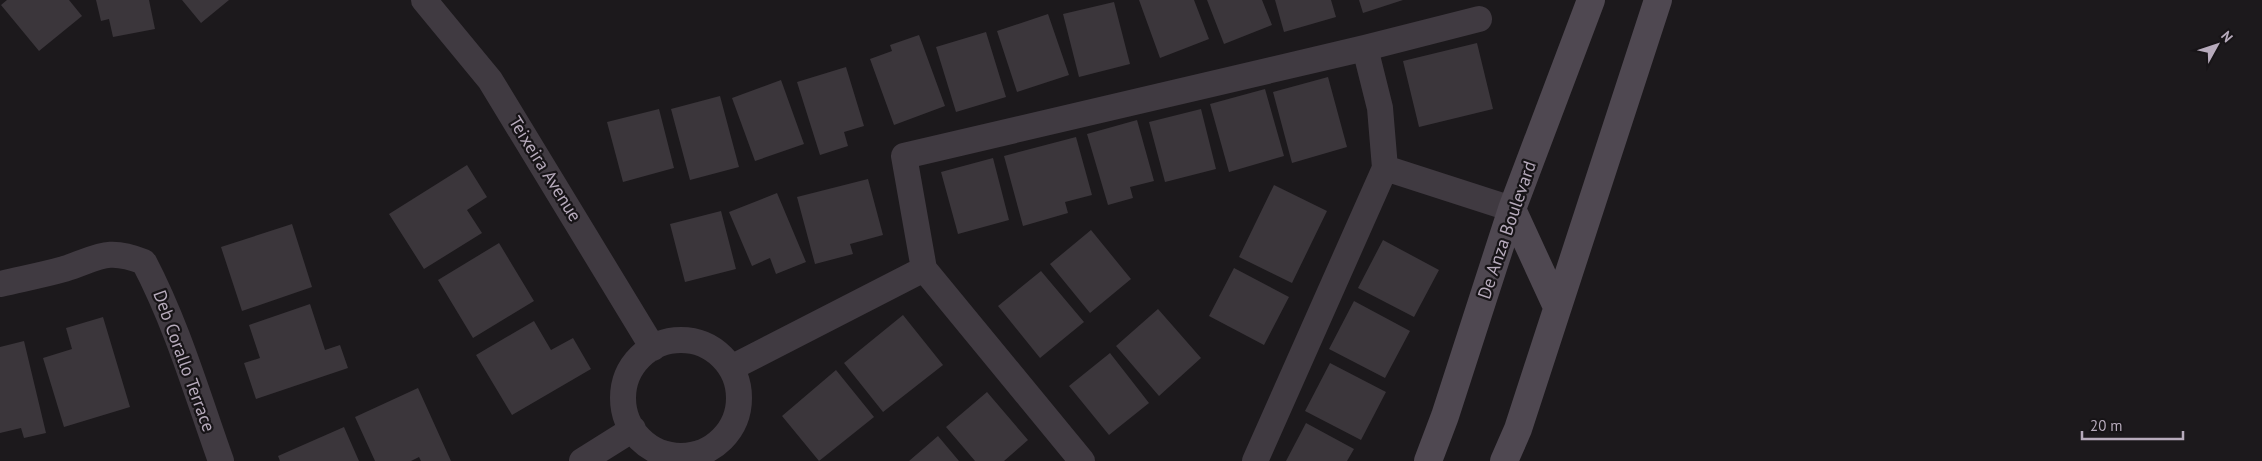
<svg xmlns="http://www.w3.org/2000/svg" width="2262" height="461" viewBox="0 0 2262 461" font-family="'PT Sans',sans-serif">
<rect width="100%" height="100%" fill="#1c191c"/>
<path fill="#3b363b" d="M7 0H69L82 16 39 51 1 5Z
M96 0H149L155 29 113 37 109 19 101 21Z
M182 0H229L201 23Z
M1139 0H1194L1209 39 1160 58Z
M1207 0H1262L1272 25 1224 44Z
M1275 0H1331L1336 17 1284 32Z
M1359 0H1403L1363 13Z
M1114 2 1130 64 1079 77 1063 14Z
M1048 14 1069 75 1017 92 997 31Z
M986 32 1006 97 956 112 936 47Z
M919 35 945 106 894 125 870 59 892 51 890 45Z
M1477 43 1493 109 1419 127 1403 61Z
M846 67 864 126 844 132 848 146 820 155 797 82Z
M1328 77 1347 147 1292 163 1273 92Z
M781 80 804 144 755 161 732 98Z
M1265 89 1284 156 1229 172 1210 104Z
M720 96 739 167 690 180 671 109Z
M659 109 674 168 623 182 607 122Z
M1201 109 1216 169 1165 182 1149 122Z
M1137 120 1154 181 1130 187 1133 198 1108 205 1087 134Z
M1076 137 1092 195 1065 202 1068 213 1023 226 1004 156Z
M993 158 1009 220 958 234 941 172Z
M467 165 487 197 467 210 482 233 424 269 389 214Z
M868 179 883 235 850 244 853 254 815 264 797 197Z
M1274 185 1327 211 1292 283 1239 257Z
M777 193 806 262 776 274 770 258 752 266 729 212Z
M721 211 736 269 685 282 670 224Z
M292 224 312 287 242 311 221 247Z
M1091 230 1131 279 1090 313 1050 264Z
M1383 240 1439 270 1414 317 1358 288Z
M499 243 534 301 473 338 438 280Z
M1234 268 1289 297 1264 345 1209 316Z
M1041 271 1084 322 1040 358 998 306Z
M1354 301 1410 331 1385 378 1329 349Z
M310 304 325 350 340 345 348 368 256 399 244 363 260 358 249 325Z
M1158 309 1201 358 1159 396 1116 346Z
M903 315 943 365 883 412 844 363Z
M103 317 130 407 64 427 43 358 72 349 66 328Z
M534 321 551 350 573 338 591 369 512 415 476 355Z
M24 341 46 433 24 438 21 428 0 433V347Z
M1110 353 1149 403 1109 435 1069 386Z
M1330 363 1386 392 1361 440 1305 411Z
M836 370 874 417 819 461 782 416Z
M418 388 451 461H421L419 457 411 461H375L355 417Z
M987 392 1028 440 1004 461H975L946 427Z
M1306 423 1354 449 1347 461H1286Z
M344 427 359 461H280L278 456Z
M938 436 959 461H909Z"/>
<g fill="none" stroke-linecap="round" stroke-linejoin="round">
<path stroke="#403a41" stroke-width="26" d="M424 0 490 80 653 348
M1385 168 1512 209
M924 269 1082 461
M0 284C21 279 43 275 64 269 99 258 106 247 144 262 177 325 197 394 221 461
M623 398a58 58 0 1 1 116 0a58 58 0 1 1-116 0Z
M731 368 924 269 904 156 1365 48 1479 19
M582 461 633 429
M1255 461 1385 168 1380 108 1365 48"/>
<path stroke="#4f4851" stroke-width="28" d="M1512 209 1557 307
M1428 461 1445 416 1512 209 1591 0
M1504 461 1518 429 1658 0"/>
</g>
<g text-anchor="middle" stroke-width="4.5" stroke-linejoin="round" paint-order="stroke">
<g font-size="18" fill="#b7abbc" stroke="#171417">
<text transform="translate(545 169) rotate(58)" y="6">Teixeira Avenue</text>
<text transform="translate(1507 230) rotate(-71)" y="6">De Anza Boulevard</text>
<text transform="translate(184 361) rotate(70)" y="6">Deb Corallo Terrace</text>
</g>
</g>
<g transform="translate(2217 45) rotate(50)" stroke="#171417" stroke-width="4" paint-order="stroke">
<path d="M0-4L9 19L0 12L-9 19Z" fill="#b7abbc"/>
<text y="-8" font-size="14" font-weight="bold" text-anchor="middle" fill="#b7abbc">N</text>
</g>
<path d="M2082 431v8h101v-8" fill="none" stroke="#b7abbc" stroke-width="2.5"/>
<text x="2090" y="431" font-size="15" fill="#b7abbc" stroke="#171417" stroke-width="4" paint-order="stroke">20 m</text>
</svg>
